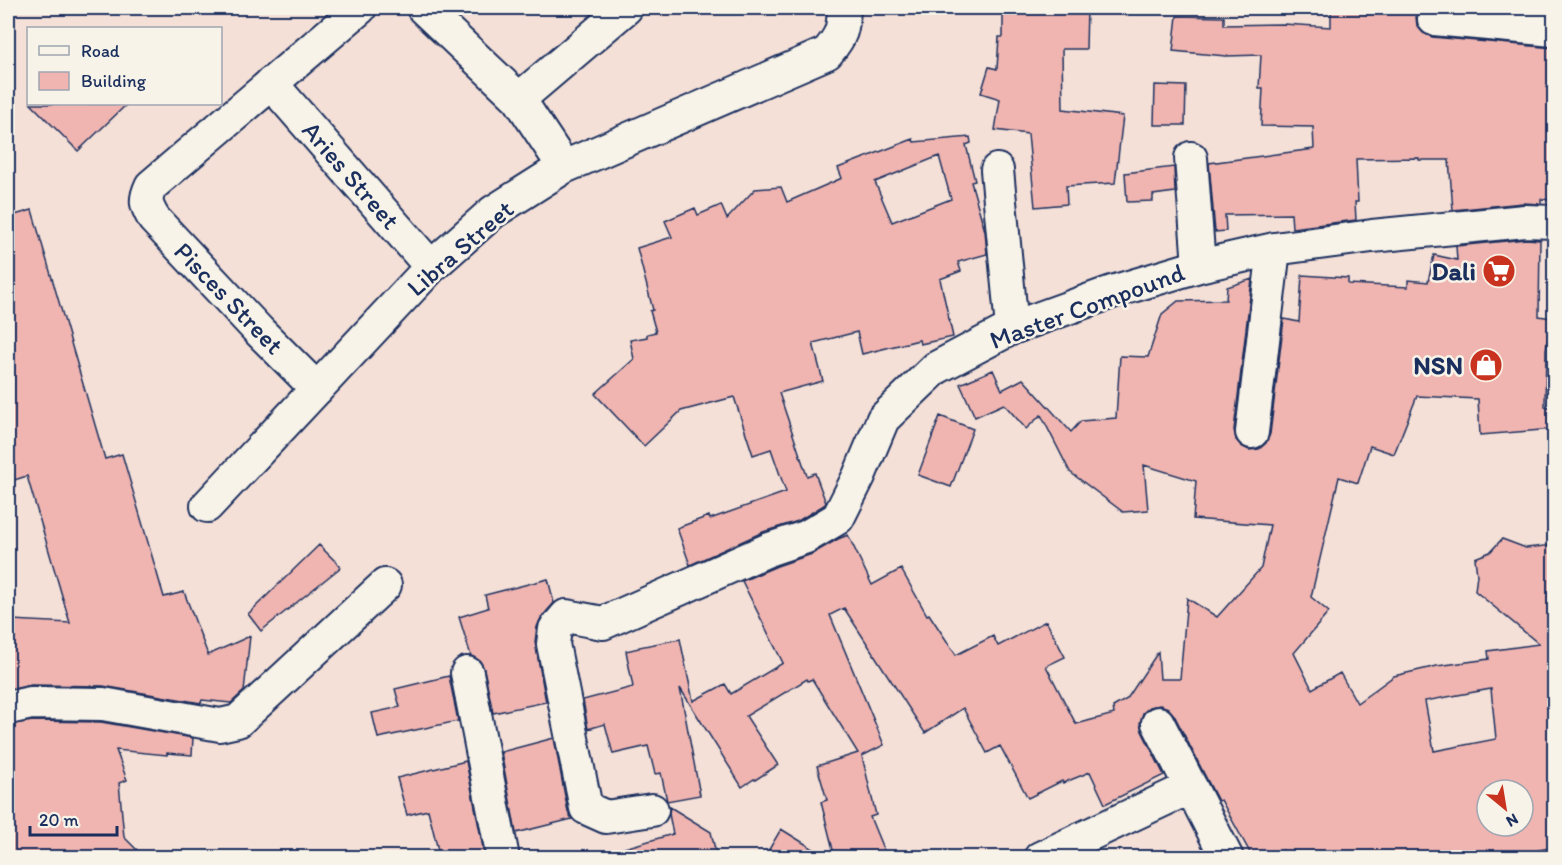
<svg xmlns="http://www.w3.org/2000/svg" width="1562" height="865" viewBox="0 0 1562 865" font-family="Itim,sans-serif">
<rect width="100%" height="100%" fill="#f5e0d7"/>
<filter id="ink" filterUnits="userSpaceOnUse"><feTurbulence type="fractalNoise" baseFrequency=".0167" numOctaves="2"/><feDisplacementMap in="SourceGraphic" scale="12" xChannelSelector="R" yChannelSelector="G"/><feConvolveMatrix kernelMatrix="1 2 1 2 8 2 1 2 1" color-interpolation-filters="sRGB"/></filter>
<g filter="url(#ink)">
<path fill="#f0b5b0" stroke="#1b2f5e" stroke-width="1.5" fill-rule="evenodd" d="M1003 8H1087L1086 49H1062L1063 109 1123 116 1115 183 1066 186 1067 204 1035 207 1028 134 995 130 1000 99 981 93 989 67 997 69 999 37H1003Z
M1331 8H1421L1416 17 1417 26 1423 33 1432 37 1554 48V200L1541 199V204L1523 203 1453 210 1449 160H1419V158L1356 159 1358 202H1355L1356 220 1292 228 1291 214 1225 215 1226 231 1215 232 1209 163 1314 149 1313 127 1261 126 1263 88H1259L1261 55 1226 56 1173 51 1177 16 1224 17V25L1283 24 1331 27Z
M1506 8H1554V12Z
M1155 85 1186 86 1185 125H1154Z
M31 104H127L78 151Z
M970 137 971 143 966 145 975 181 971 182 985 231 987 254 958 262 961 271 940 279 953 337 920 344 919 340 862 354 857 332 813 343 823 381 779 393 807 476 815 473 826 503 824 505 798 521 763 532 690 565 677 528 709 516 710 519 786 492 771 449 753 455 734 397 681 411 644 446 595 394 634 359 630 340 647 337V334L656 332 650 311 653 310 637 248 672 237 665 221 695 208 698 215 721 205 727 219 755 189 781 187 787 202 842 178 838 168 913 139 914 142ZM939 156 951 199 892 222 875 182Z
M1174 167 1175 192 1153 195V201L1127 202 1125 173Z
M32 210 105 459 122 454 164 597 184 592 208 655 250 636 244 691 231 703 202 700 201 703 103 686 31 685 8 690 12 620 70 623 27 476 8 482V217Z
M1526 239 1540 240 1539 316 1552 318 1546 349 1545 407 1554 406V429L1480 435 1478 399 1417 396 1394 454 1370 446 1358 483 1339 477 1311 597 1329 612 1294 653 1312 689 1340 673 1357 703 1394 676 1437 666 1489 659 1488 651 1539 644 1475 591 1477 575 1475 558 1490 552 1502 539 1526 548 1554 545V847L1499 858H1287L1283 850 1269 858H1253L1221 800 1218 801 1174 715 1168 708 1160 705 1150 707 1143 713 1140 723 1142 731 1164 775 1105 804 1090 772 1063 783 1062 781 1028 798 1000 746 987 753 963 708 925 733 844 608 830 615 884 745 862 756 876 815 870 817 884 851 868 858H835L821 802 827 800 817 766 858 753 812 679 808 681 807 679 746 716 778 765 755 780 754 779 742 787 680 688 700 795 667 801 661 773 655 774 648 746 613 754 605 724 588 729 583 700 633 687 626 651 639 648V647L680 639 693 701 725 684 731 694 783 663 742 581 777 566 812 554 838 539 848 535 872 585 901 569 927 615 929 614 956 655 993 636 998 646 1046 621 1065 657 1046 666 1076 724 1114 714 1113 707 1127 699 1158 652 1160 679H1180L1187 598 1217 617 1261 568 1270 525 1193 519 1196 481 1144 465 1148 510 1123 512 1070 472 1041 415 1026 429 1004 404 975 417 960 384 993 370 1002 390 1023 379 1071 432 1081 421 1116 418 1120 356 1148 357 1162 314 1178 301 1226 300 1227 287 1252 279 1234 430 1236 440 1241 446 1249 450 1259 449 1266 443 1270 434 1284 319 1299 322 1302 275 1348 278V284L1408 287V280L1428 282 1434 255 1457 260 1456 246ZM1491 689 1496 739 1434 751 1425 701ZM1487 790H1523V826H1487Z
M940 416 973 429 951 487 918 475Z
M319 545 341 567 261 631 248 614Z
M548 579 554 603 541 618 537 627 535 642 546 702 493 713 484 669 480 661 471 656 459 617 488 608 485 595Z
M449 676 458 721 378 738 372 713 400 707 395 689Z
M33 721 101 722 193 738 192 755 167 753V755L116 750 127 780 119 783 124 837 145 858H8V725Z
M554 738 568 812 572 819 516 833 501 752Z
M466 761 485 858H440L428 810 407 815 397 778Z
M670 807 711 832 717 858H615L614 851 673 834 669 814Z
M781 829 828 858H764Z"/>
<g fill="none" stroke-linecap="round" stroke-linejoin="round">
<defs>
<path id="minor" d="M423 8 519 99 564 167
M1434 19 1554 30
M271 83 431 267
M519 99 626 8
M1191 158 1199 266
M997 170 1012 328
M317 389 259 331 154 219C146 205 144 201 151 186L360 8
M1252 432 1274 249
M207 506 431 267 493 212 564 167 827 53C842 35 843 30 844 8
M467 673 503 858
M8 708 31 703 103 704 220 725 238 721 385 585
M1158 723 1227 858
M652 810 606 817 586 808 553 644 555 629 566 616 603 623 770 549 806 537 838 518 859 476 883 419 936 368 1012 328 1112 292 1199 266 1274 249 1372 236 1525 221 1554 222
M1040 858 1191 787"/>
</defs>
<use href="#minor" stroke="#1b2f5e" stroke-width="36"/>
<use href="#minor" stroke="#f7f3e8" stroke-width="32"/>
</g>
</g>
<defs>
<symbol id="supermarket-disc" viewBox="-11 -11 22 22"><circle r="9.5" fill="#c8321e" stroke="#f7f3e8"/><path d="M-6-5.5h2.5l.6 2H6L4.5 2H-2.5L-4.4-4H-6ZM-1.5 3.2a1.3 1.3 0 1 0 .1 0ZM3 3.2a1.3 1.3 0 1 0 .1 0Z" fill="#fff"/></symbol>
<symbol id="shop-disc" viewBox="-11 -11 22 22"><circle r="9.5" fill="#c8321e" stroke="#f7f3e8"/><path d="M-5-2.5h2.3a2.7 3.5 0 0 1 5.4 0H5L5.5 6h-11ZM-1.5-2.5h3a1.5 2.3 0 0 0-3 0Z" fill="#fff"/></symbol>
</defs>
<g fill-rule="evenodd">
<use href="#supermarket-disc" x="1480" y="252" width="38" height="38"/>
<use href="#shop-disc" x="1467" y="346" width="38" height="38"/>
</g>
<g text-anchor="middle" stroke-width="5" stroke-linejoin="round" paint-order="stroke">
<g font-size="26" fill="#1b2f5e" stroke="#f7f3e8">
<text transform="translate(351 175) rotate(49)" y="9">Aries Street</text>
<text transform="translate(460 248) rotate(-41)" y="9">Libra Street</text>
<text transform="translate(229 298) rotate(46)" y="9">Pisces Street</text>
<text transform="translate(1087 306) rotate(-20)" y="9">Master Compound</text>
</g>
<g font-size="26" font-weight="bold" fill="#1b2f5e" stroke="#f7f3e8" text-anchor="end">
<text x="1476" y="280">Dali</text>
<text x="1463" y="374">NSN</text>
</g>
</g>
<rect width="1562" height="865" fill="none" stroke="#f7f3e8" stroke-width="30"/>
<rect x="15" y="15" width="1532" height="835" fill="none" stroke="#1b2f5e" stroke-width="2" filter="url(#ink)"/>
<rect x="27" y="27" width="195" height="78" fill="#f7f3e8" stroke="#9fa5b1" stroke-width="1.5"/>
<rect x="39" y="46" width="30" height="9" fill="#f7f3e8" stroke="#9fa5b1" stroke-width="1.5"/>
<text x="81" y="57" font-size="18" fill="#1b2f5e">Road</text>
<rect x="39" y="72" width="30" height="18" fill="#f0b5b0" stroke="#9fa5b1" stroke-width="1.5"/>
<text x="81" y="87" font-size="18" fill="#1b2f5e">Building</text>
<g transform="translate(1505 808) rotate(150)"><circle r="28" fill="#f7f3e8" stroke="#9fa5b1" stroke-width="1.5"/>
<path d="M0-4.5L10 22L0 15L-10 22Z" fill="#c8321e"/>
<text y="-9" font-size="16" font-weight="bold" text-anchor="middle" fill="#1b2f5e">N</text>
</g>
<path d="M30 826v9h87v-9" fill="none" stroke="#1b2f5e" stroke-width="3"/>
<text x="39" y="826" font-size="18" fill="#1b2f5e" stroke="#f7f3e8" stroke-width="4.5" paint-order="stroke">20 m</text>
</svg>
